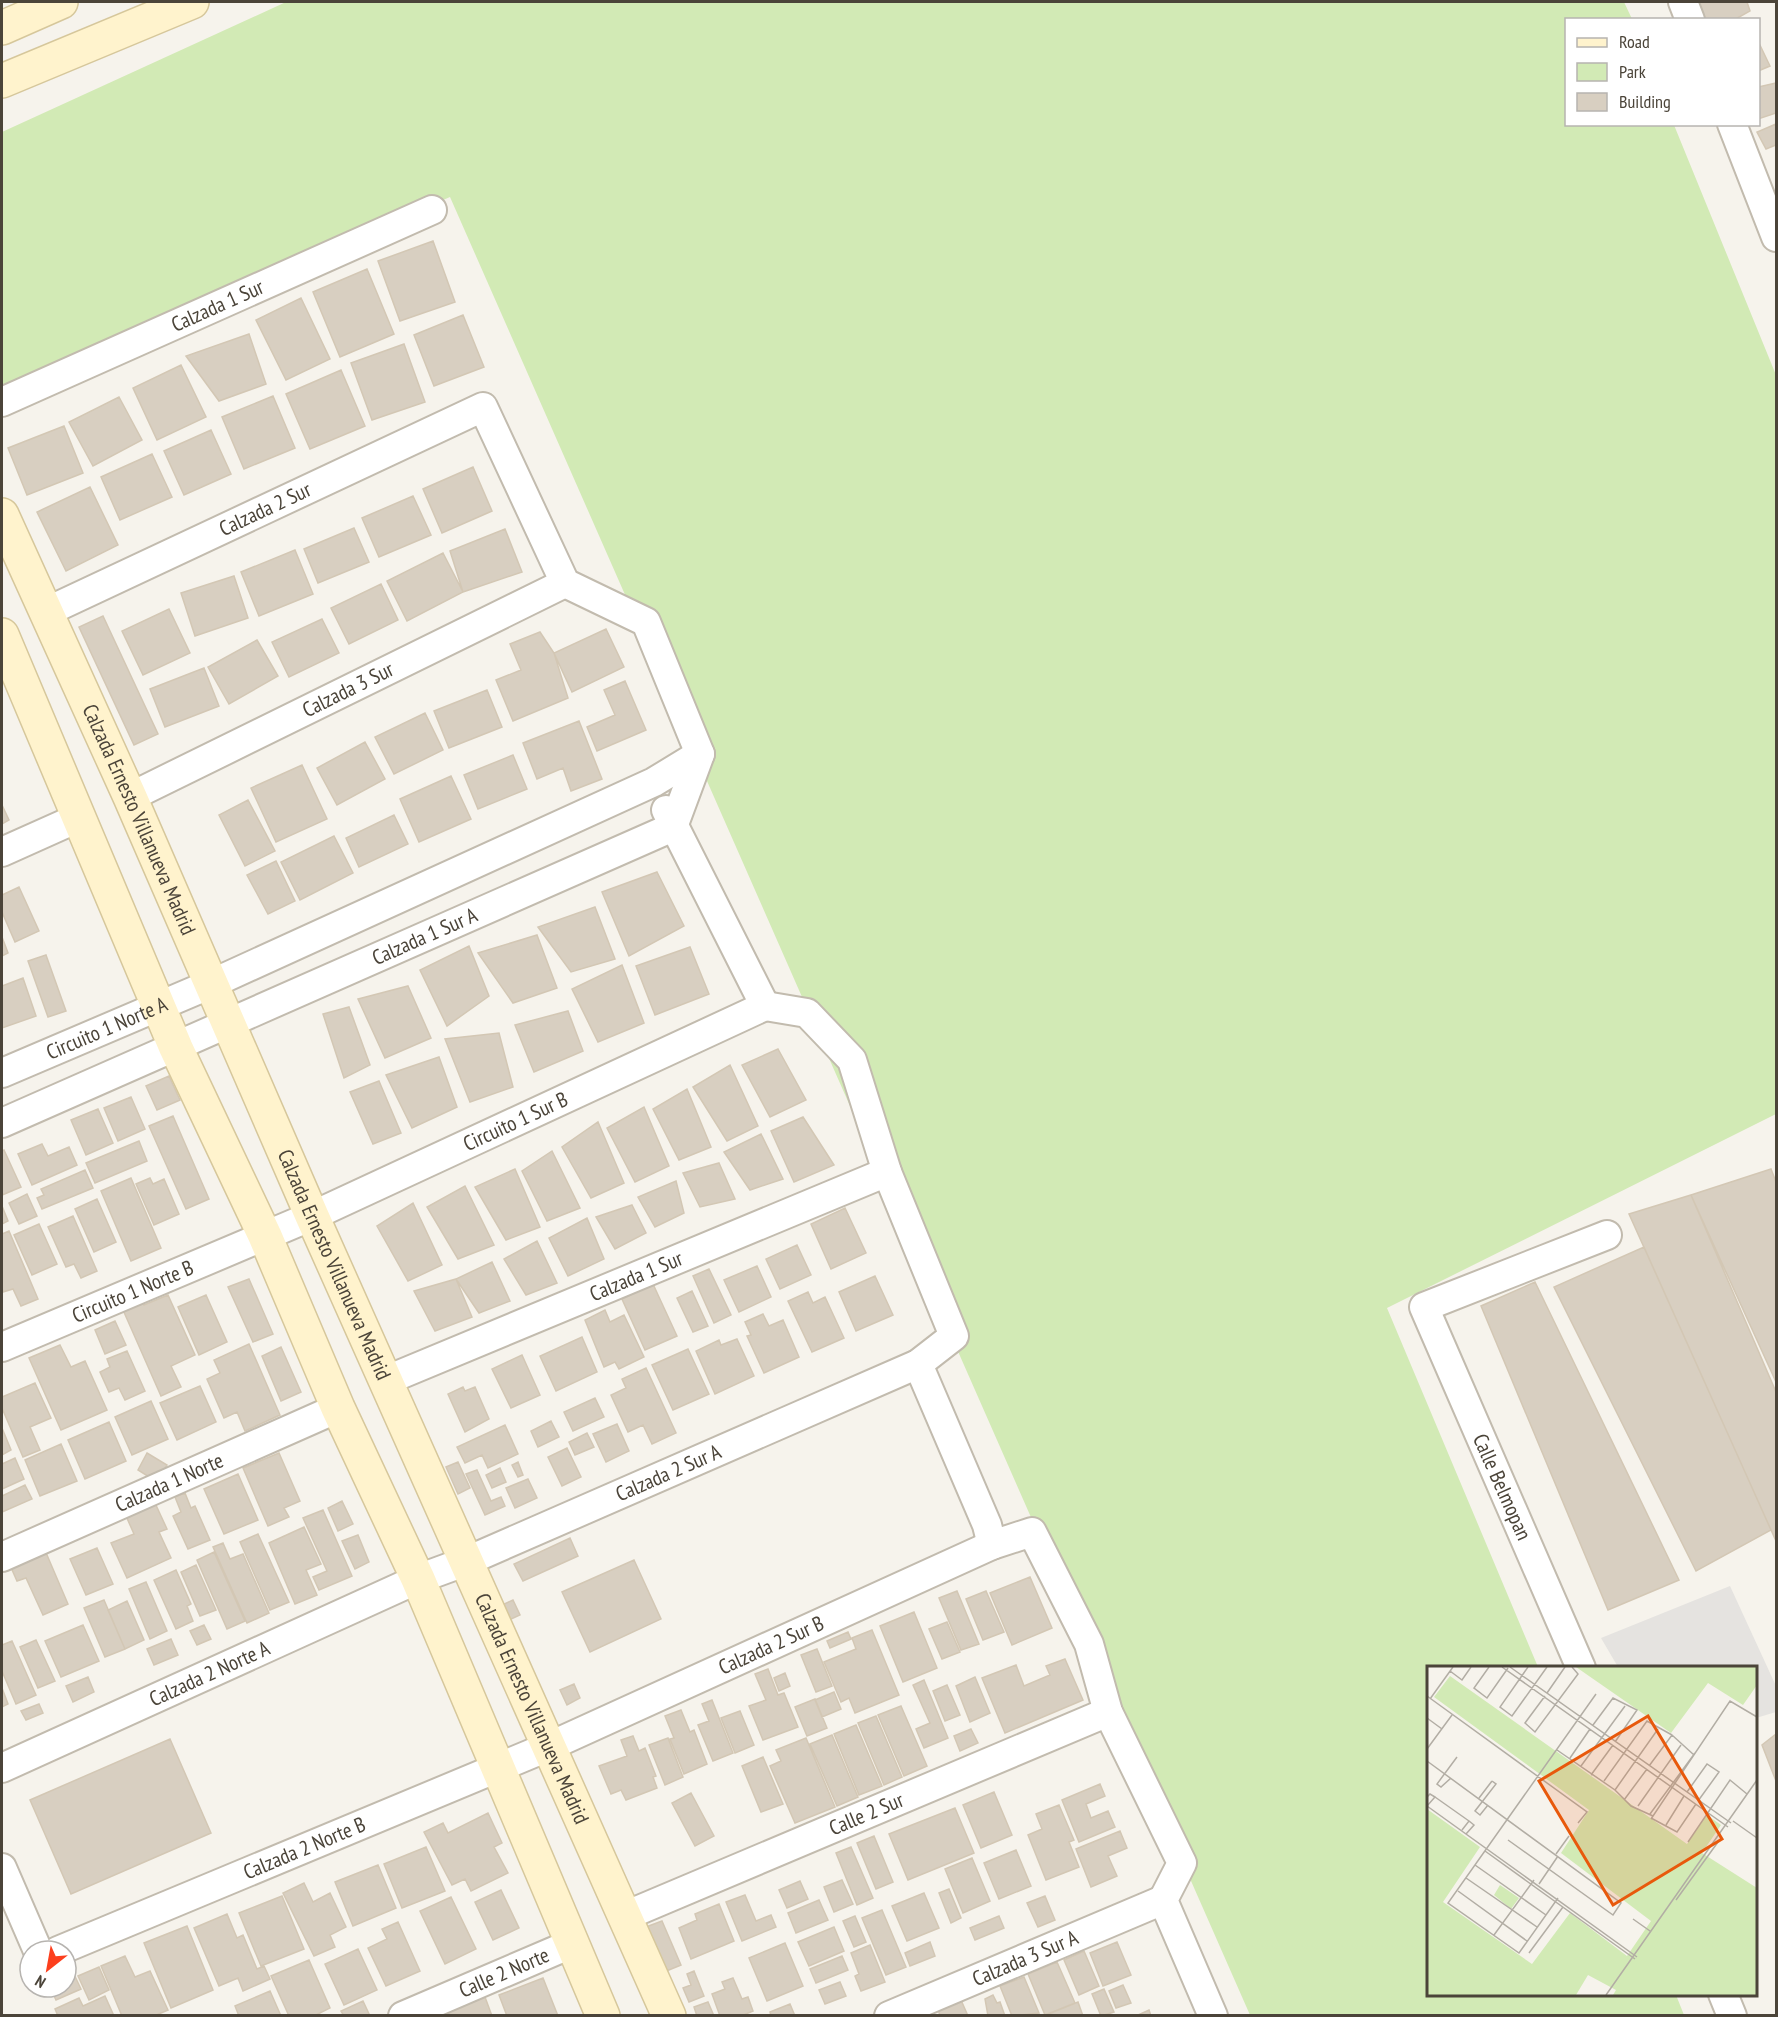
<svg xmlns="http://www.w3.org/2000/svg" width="1778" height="2017" viewBox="0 0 1778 2017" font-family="'PT Sans Narrow',sans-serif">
<rect width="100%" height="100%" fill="#f6f3ec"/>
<path fill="#d2eab5" d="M286 2H1624L1632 19 1566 20V124L1674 125 1776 375V1114L1387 1308 1538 1667 1428 1668V1994L1676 1995 1684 2015H1250L450 197 2 393V132Z"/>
<path fill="#e5e3e0" d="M1730 1586 1776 1686V1712L1756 1718V1668L1618 1667 1601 1638Z"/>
<path fill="#d8cfc1" stroke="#d3c7b4" stroke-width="1.5" d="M1694 2H1747L1750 11 1734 20H1702Z
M1758 41 1770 66 1758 71Z
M1776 83V113L1758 119V87Z
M1776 124V145L1766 149 1757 132Z
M433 241 455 302 400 321 378 261Z
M367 269 394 334 340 357 313 292Z
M301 298 330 359 286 380 256 320Z
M463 315 484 367 434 386 414 335Z
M249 334 266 384 219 401 186 356Z
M404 344 425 402 372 420 351 363Z
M181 365 206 417 157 440 133 388Z
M341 370 365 426 310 449 286 394Z
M273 396 295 448 244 469 222 417Z
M119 397 142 440 93 466 69 422Z
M64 426 83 473 27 495 8 448Z
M211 430 231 474 184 495 164 451Z
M152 454 172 497 120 520 101 477Z
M473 467 492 511 442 533 423 489Z
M90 487 118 545 66 571 37 512Z
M413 496 431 535 379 557 362 518Z
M354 528 369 562 318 583 304 549Z
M505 529 522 572 463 592 450 551Z
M295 550 313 594 259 616 241 572Z
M443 553 463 592 407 621 387 581Z
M234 576 248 618 195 636 181 593Z
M381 584 398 620 349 644 331 608Z
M169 609 190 653 143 675 122 631Z
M103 616 158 734 134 745 79 627Z
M322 619 339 653 289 677 272 642Z
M606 629 624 667 572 692 554 653Z
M540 632 554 653 568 698 513 721 496 680 521 670 510 644Z
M257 640 278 676 229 704 208 667Z
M204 668 219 706 165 727 150 689Z
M625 681 646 730 597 751 587 727 615 715 604 690Z
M487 690 502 727 449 748 434 711Z
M425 713 443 750 394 774 375 737Z
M579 721 602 779 571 791 563 768 537 779 523 743Z
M365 742 385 779 337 805 317 768Z
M513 755 527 789 478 809 464 775Z
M302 765 327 819 276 842 251 788Z
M451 776 471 819 419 842 400 799Z
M248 800 275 851 245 866 219 815Z
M2 805 9 820 2 824Z
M394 815 408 844 359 867 346 838Z
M334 836 353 873 300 900 281 862Z
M276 861 295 901 268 914 247 875Z
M657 872 684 926 629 956 602 892Z
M19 887 39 931 15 942 2 912V895Z
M595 907 615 959 571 972 538 927Z
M537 935 557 988 513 1003 478 953Z
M2 937 8 953 2 956Z
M469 946 489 996 447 1026 420 970Z
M690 947 709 994 655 1015 636 966Z
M46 955 66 1011 48 1017 28 961Z
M622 965 644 1023 598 1042 572 989Z
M23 978 36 1016 2 1028V986Z
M408 986 431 1038 385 1058 358 999Z
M349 1007 370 1065 344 1078 323 1014Z
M568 1011 583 1051 534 1072 515 1025Z
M499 1033 513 1087 470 1102 445 1039Z
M778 1049 806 1100 770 1117 742 1065Z
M439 1057 457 1107 412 1128 386 1075Z
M730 1065 758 1126 727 1141 693 1087Z
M169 1076 180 1100 157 1110 146 1086Z
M379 1081 401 1133 373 1144 350 1092Z
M687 1089 711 1147 679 1160 653 1109Z
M131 1097 145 1129 118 1141 104 1108Z
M644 1107 669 1166 635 1182 607 1128Z
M98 1109 113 1143 86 1155 71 1120Z
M173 1116 209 1199 186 1209 149 1126Z
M803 1117 834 1165 794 1182 771 1131Z
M598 1122 624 1183 591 1198 562 1147Z
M761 1134 783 1179 750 1190 724 1152Z
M139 1141 147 1161 95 1183 86 1163Z
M42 1144 48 1156 69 1147 77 1165 32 1185 18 1154Z
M4 1150 21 1187 2 1195V1151Z
M552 1151 580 1208 547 1221 522 1171Z
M719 1163 735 1199 700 1207 683 1173Z
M515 1169 540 1227 506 1240 475 1187Z
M1771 1169 1776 1182V1382L1691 1195Z
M85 1170 93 1188 42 1209 37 1198 44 1195 41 1189Z
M131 1178 161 1248 131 1261 101 1191Z
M150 1178 153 1184 164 1179 179 1214 154 1225 136 1184Z
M676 1181 684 1213 655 1227 638 1197Z
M465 1186 494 1245 458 1259 427 1207Z
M27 1194 37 1216 19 1224 9 1203Z
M1691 1195 1776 1392V1541L1629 1214Z
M97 1199 116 1242 94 1252 75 1209Z
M413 1203 442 1265 408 1281 377 1226Z
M632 1205 646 1233 615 1249 596 1217Z
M2 1206 8 1221 2 1224Z
M845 1208 866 1253 831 1269 811 1224Z
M73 1216 97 1271 81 1278 74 1264 66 1267 48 1227Z
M587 1218 604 1259 568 1276 549 1238Z
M39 1224 57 1264 32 1275 14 1235Z
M9 1231 38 1299 21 1306 13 1289 3 1292 2 1288V1234Z
M537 1241 557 1283 526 1295 504 1259Z
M797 1245 811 1275 780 1289 766 1259Z
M1644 1247 1771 1530 1696 1571 1554 1287Z
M492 1262 510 1301 479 1313 456 1279Z
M757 1266 771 1297 739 1312 724 1280Z
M709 1269 731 1315 714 1323 693 1276Z
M875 1276 893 1315 856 1331 839 1292Z
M249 1279 273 1334 253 1342 228 1287Z
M456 1279 472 1317 435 1331 414 1291Z
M1535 1282 1679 1580 1608 1610 1481 1306Z
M653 1284 677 1336 645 1350 622 1299Z
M692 1291 708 1326 693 1332 677 1298Z
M808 1292 813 1303 825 1297 844 1338 812 1352 788 1301Z
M168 1295 195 1355 171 1366 181 1387 161 1396 123 1310 143 1301 144 1305Z
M206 1295 227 1342 199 1355 178 1307Z
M605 1310 610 1322 624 1315 644 1357 619 1369 615 1362 604 1367 585 1320Z
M763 1314 769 1326 783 1320 799 1357 764 1373 747 1336 751 1335 745 1322Z
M115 1321 126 1345 105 1354 95 1330Z
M582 1337 597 1372 556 1391 540 1356Z
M737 1339 754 1376 715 1394 696 1351 719 1340 721 1345Z
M249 1344 280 1415 245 1431 237 1412 224 1418 207 1379 220 1373 214 1360Z
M60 1345 71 1367 85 1361 107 1410 61 1430 29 1358Z
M281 1347 301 1392 281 1401 262 1356Z
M688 1349 709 1394 673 1410 652 1365Z
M127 1351 145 1391 125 1400 119 1388 109 1392 100 1372 110 1367 107 1359Z
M522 1355 540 1395 511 1408 492 1369Z
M646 1368 676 1433 652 1444 643 1425 628 1432 611 1395 626 1388 622 1379Z
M35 1383 51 1418 30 1427 40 1450 23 1457 2 1408V1397Z
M200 1386 216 1422 177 1440 160 1403Z
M463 1387 465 1391 475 1387 489 1419 465 1432 448 1394Z
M595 1398 604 1417 573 1431 564 1412Z
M151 1401 168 1439 132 1455 115 1417Z
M551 1421 559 1437 538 1447 531 1431Z
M109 1422 126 1461 85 1479 68 1440Z
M617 1424 629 1451 606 1462 593 1434Z
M505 1425 518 1454 488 1468 482 1455 465 1463 457 1447Z
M2 1428 11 1450 2 1455Z
M587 1433 594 1447 575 1455 569 1442Z
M61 1444 77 1481 40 1496 25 1460Z
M567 1448 581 1477 562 1486 548 1457Z
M147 1453 167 1465 157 1482 138 1470Z
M279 1453 300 1501 284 1508 289 1517 268 1526 243 1468Z
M15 1458 24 1479 2 1489V1464Z
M458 1462 470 1488 458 1494 446 1467Z
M518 1462 523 1475 518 1477 512 1465Z
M500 1468 506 1482 492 1488 486 1475Z
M477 1470 491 1501 501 1497 505 1506 485 1515 466 1474Z
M238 1474 258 1520 224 1534 204 1489Z
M528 1479 537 1498 515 1508 506 1488Z
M25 1485 32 1499 2 1512V1496Z
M185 1493 191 1508 195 1506 210 1540 188 1549 173 1516 181 1512 175 1497Z
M342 1501 353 1524 338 1531 328 1508Z
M155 1503 167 1529 159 1532 171 1558 127 1578 111 1543 134 1534 126 1516Z
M323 1510 352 1576 319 1590 313 1577 327 1571 303 1518Z
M304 1527 321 1564 306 1570 317 1595 295 1604 269 1543Z
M258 1534 289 1602 270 1610 240 1542Z
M358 1535 369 1562 355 1569 342 1541Z
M570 1538 578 1556 523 1581 514 1564Z
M223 1543 230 1559 243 1554 269 1613 247 1623 213 1547Z
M44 1548 68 1604 43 1615 26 1578 17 1581 9 1563Z
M97 1548 113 1584 86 1595 70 1559Z
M214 1552 245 1621 227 1629 197 1560Z
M634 1560 661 1619 590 1652 562 1592Z
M196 1565 216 1610 200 1616 181 1572Z
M176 1570 191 1604 187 1606 193 1621 176 1629 154 1580Z
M1030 1577 1052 1628 1012 1645 990 1593Z
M146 1582 167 1631 150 1639 129 1589Z
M957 1591 979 1644 961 1650 939 1598Z
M986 1591 1004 1632 983 1640 966 1599Z
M104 1600 125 1649 105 1657 84 1608Z
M513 1600 520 1615 509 1620 502 1605Z
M127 1601 144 1640 125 1649 108 1610Z
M914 1612 937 1668 903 1682 880 1626Z
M947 1622 960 1652 942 1659 929 1629Z
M83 1625 99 1661 61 1677 45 1641Z
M204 1625 211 1639 197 1645 190 1631Z
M872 1630 899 1695 855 1713 849 1698 841 1702 824 1662 856 1649 852 1638Z
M848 1632 851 1639 830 1648 827 1641Z
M171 1639 178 1655 154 1665 147 1649Z
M36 1640 55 1681 38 1688 20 1647Z
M12 1641 36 1695 16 1704 2 1671V1645Z
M817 1649 832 1686 816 1692 801 1655Z
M1065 1659 1083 1700 1005 1733 982 1678 1016 1665 1024 1686 1050 1675 1046 1666Z
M768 1669 778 1695 784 1693 798 1727 763 1740 749 1706 766 1700 755 1674Z
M785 1673 790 1686 779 1691 774 1678Z
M88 1677 94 1692 73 1702 66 1686Z
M975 1677 990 1713 970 1722 956 1686Z
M924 1680 948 1738 924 1748 916 1729 930 1723 913 1685Z
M574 1684 580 1698 567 1705 560 1690Z
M947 1685 960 1715 945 1721 933 1691Z
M2 1688 8 1704 2 1707Z
M834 1692 841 1709 822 1717 815 1700Z
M815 1699 827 1728 807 1736 795 1707Z
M712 1700 733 1753 713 1761 698 1725 709 1721 702 1704Z
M39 1704 43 1713 26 1720 21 1711Z
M901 1706 927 1766 904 1776 878 1715Z
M681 1710 690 1732 694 1730 707 1764 684 1774 670 1739 674 1738 665 1716Z
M740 1711 754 1745 735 1753 721 1718Z
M876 1716 902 1777 884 1785 858 1723Z
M856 1725 882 1786 859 1795 834 1734Z
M971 1729 978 1743 960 1751 954 1736Z
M1776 1734V1781L1762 1745Z
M832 1735 858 1797 837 1806 810 1744Z
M633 1736 639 1751 645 1748 656 1776 653 1777 657 1788 626 1800 621 1790 611 1794 599 1766 627 1756 621 1740Z
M668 1738 683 1777 665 1785 649 1745Z
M806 1738 835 1807 795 1823 770 1766 781 1761 776 1750Z
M170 1739 211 1833 71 1894 30 1800Z
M763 1757 783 1804 761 1812 742 1766Z
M1100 1784 1105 1796 1086 1804 1091 1818 1108 1811 1115 1827 1079 1842 1062 1800Z
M994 1792 1012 1835 981 1848 963 1805Z
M691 1793 714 1836 695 1846 672 1803Z
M1059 1805 1074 1840 1069 1842 1079 1867 1046 1880 1028 1835 1042 1829 1036 1814Z
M955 1808 974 1853 908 1880 889 1834Z
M488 1813 502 1843 494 1847 508 1873 471 1891 465 1879 452 1885 424 1832 443 1823 448 1833Z
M1120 1831 1127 1848 1108 1856 1117 1876 1091 1887 1076 1849Z
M874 1836 893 1882 876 1889 857 1843Z
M426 1847 445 1891 402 1908 384 1864Z
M851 1847 873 1898 857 1905 836 1853Z
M1016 1850 1031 1886 999 1899 984 1863Z
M972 1858 990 1901 963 1913 945 1869Z
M378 1865 396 1908 353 1926 335 1882Z
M842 1880 853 1904 834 1912 824 1887Z
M800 1881 808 1899 787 1908 779 1890Z
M304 1883 313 1902 330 1893 346 1927 330 1935 335 1947 314 1956 283 1893Z
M949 1889 961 1918 951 1923 939 1893Z
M501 1890 519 1928 493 1940 475 1902Z
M924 1893 939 1928 907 1941 892 1906Z
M745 1895 756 1921 771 1915 776 1927 742 1941 726 1902Z
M282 1896 304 1949 261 1966 239 1913Z
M1045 1896 1055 1920 1038 1927 1027 1903Z
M451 1897 476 1949 445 1964 420 1911Z
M819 1900 828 1920 796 1933 788 1913Z
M719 1904 734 1941 691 1959 679 1928 697 1920 695 1914Z
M882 1910 906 1967 886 1975 862 1918Z
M227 1914 237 1938 243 1935 257 1969 264 1966 270 1979 243 1991 238 1978 219 1986 194 1928Z
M855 1916 866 1942 854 1947 843 1921Z
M999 1916 1004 1928 975 1940 970 1928Z
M662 1921 681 1965 664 1972 646 1927Z
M398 1922 420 1971 386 1986 368 1948 387 1939 382 1929Z
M187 1926 213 1990 171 2008 144 1943Z
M834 1927 844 1951 809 1966 798 1942Z
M930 1942 935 1956 910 1966 905 1953Z
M1117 1942 1131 1975 1103 1986 1090 1953Z
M785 1943 803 1986 767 2001 749 1958Z
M870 1945 885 1982 861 1991 855 1976 859 1974 851 1953Z
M358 1949 377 1990 344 2005 325 1964Z
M1084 1951 1099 1986 1079 1995 1064 1960Z
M125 1956 135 1977 150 1971 168 2010 154 2016H122L101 1966Z
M842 1956 848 1970 816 1983 810 1969Z
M309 1960 330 2008 314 2016H289L271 1976Z
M1057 1962 1075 2003 1045 2015 1028 1974Z
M99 1967 109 1990 89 2000 78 1976Z
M71 1968 81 1989 56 2000 50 1987H66V1970Z
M694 1971 704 1996 689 2002 683 1988 691 1985 687 1974Z
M1024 1977 1039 2013 1012 2016 1000 1986Z
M543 1978 558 2016H507L499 1995Z
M733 1978 742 1999 748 1997 753 2011 741 2016H720L712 1994 725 1989 722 1982Z
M840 1982 846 1996 825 2004 819 1990Z
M1123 1985 1131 2003 1116 2008 1109 1991Z
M1104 1989 1114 2012 1101 2016 1092 1994Z
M270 1991 281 2016H239L235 2006Z
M993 1995 997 2003 1000 2002 1005 2016H988L985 1999Z
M105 1996 114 2016H58L55 2009 79 1998 83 2006Z
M485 1997 492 2016H447L446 2013Z
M961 2000 968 2016H940L938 2009Z
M363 2001 370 2016H344L341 2011Z
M708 2002 714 2016H697L694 2007Z
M1078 2002 1083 2016H1046V2015Z
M790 2004 795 2016H771L770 2012Z
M1149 2010 1151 2016H1136Z"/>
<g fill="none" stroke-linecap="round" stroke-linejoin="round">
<defs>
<g id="street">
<path d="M1683 2 1690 20"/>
<path d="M1732 124 1776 237"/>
<path id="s1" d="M2 402 432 210"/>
<path id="s2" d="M46 612 483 407 565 583 646 622 700 754 673 827"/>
<path id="s3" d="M130 797 565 583"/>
<path d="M666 810 765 1006"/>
<path d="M2 852 80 817"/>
<path id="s4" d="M2 1073 211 984 654 782 700 754"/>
<path id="s5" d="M2 1123 673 827"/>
<path id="s6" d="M2 1347 312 1216 765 1006"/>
<path d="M918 1364 987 1525 992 1545"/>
<path id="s7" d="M387 1380 887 1172"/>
<path id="s8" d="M2 1557 338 1408"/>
<path d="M1581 1668 1424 1307 1607 1235"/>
<path id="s9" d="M2 1768 418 1579 467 1561 918 1364 954 1336 887 1172 852 1060 807 1013 765 1006"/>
<path d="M2 1868 38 1951"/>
<path id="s10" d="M625 1916 1108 1712"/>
<path id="s11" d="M58 1951 550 1746 992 1545 1032 1532 1089 1644 1108 1712 1182 1863 1163 1900 1213 2016"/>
<path d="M1723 1994 1732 2016"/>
<path id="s12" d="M403 2016 571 1944"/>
<path id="s13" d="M889 2016 1163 1900"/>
</g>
<g id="secondary">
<path d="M2 28 61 2"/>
<path d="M2 81 192 2"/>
<path id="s14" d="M2 515 130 797 312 1216 669 2016"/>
<path d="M2 635 176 1048 265 1236 338 1408 418 1579 603 2016"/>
</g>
</defs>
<use href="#street" stroke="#c2bbae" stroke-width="32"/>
<use href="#secondary" stroke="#d6c79b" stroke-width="36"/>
<use href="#street" stroke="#fff" stroke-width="28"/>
<use href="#secondary" stroke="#fff3cd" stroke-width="33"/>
</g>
<g text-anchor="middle" stroke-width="4.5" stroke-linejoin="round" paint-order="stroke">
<g font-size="21" fill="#4b4439" stroke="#fff">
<text dy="7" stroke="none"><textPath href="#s1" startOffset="236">Calzada 1 Sur</textPath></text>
<text dy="7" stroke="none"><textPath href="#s2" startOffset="242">Calzada 2 Sur</textPath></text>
<text dy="7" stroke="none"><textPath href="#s3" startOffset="243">Calzada 3 Sur</textPath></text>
<text dy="7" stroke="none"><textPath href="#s14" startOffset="334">Calzada Ernesto Villanueva Madrid</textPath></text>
<text dy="7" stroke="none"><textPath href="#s5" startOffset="462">Calzada 1 Sur A</textPath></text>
<text dy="7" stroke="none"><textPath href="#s4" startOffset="114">Circuito 1 Norte A</textPath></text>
<text dy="7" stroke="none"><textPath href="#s6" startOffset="561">Circuito 1 Sur B</textPath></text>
<text dy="7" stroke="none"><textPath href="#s14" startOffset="820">Calzada Ernesto Villanueva Madrid</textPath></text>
<text dy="7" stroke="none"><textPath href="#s7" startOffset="270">Calzada 1 Sur</textPath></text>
<text dy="7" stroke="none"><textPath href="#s6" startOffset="142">Circuito 1 Norte B</textPath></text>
<text dy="7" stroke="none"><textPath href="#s9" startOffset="729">Calzada 2 Sur A</textPath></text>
<text dy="7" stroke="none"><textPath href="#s8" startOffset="183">Calzada 1 Norte</textPath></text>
<text transform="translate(1502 1487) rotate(66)" y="7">Calle Belmopan</text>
<text dy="7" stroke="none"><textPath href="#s11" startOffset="776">Calzada 2 Sur B</textPath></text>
<text dy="7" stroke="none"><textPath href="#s9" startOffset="228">Calzada 2 Norte A</textPath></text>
<text dy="7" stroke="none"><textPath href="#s14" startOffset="1306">Calzada Ernesto Villanueva Madrid</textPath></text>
<text dy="7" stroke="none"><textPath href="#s10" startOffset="262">Calle 2 Sur</textPath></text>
<text dy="7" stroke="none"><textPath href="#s11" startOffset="267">Calzada 2 Norte B</textPath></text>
<text dy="7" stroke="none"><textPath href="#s13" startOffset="148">Calzada 3 Sur A</textPath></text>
<text dy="7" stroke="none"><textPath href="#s12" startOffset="110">Calle 2 Norte</textPath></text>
</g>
</g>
<g transform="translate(1427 1666)">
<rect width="330" height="330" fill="#f6f3ec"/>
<path d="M149 1H330V19L316 39 281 17 244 67ZM23 10 260 178 280 149 294 159 275 187 330 222V329H186L189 324 161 309 149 329H0V143L53 181 16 236 105 298 143 247 200 290 224 255 134 187 162 144 7 31ZM73 219 92 232 84 243 67 229Z" fill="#d2eab5"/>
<path fill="none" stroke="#b2ada4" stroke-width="1.5" d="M62 1 47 22 60 32 81 2M75 1 301 161M83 1 304 157M101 1 73 41 85 50 120 1M23 5 35 14 44 1M120 27 138 1M0 30 160 146 151 157M118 30 98 57 108 66 151 8 145 1M3 33 26 1M0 52 15 63M166 59 186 32 210 44 188 76M0 83 25 49M130 84 188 124 204 140 226 150M143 92 163 63M0 95 194 237 186 249 81 174M154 100 198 40M222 100 245 69 267 89M164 109 186 79M24 112 14 121 10 118 30 91M177 115 220 55 245 69M188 124 231 63M260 126 280 98 292 106 271 135M0 131 3 128 8 131 0 140M8 131 42 155M52 132 65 115M197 134 220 103M61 139 53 149 48 145 69 118 65 115M0 140 210 291M211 140 254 79M223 148 268 87M224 152 250 166 269 138M224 153 303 35 330 51M306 155 330 172M239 159 257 130M35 164 42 155 47 159 39 168M261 176 303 114 320 128M58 185 208 293M129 188 142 170M48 199 119 249M39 212 110 261M112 218 131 190M31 225 100 275M131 232 92 287 21 237 169 28M249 234 291 176M206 253 223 265M67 269 107 214M102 287 136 241M179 329 330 114"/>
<path fill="#e8590c" fill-opacity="0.15" stroke="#e8590c" stroke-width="3" d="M221 50 295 173 186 239 112 115Z"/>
<rect width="330" height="330" fill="none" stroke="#4b4439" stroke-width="3"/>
</g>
<rect width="1778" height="2017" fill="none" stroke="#4b4439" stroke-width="6"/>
<rect x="1565" y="18" width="195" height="108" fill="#ffffff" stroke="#b7b4b0" stroke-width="1.5"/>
<rect x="1577" y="38" width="30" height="9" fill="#fff3cd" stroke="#b7b4b0" stroke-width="1.5"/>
<text x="1619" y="48" font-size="18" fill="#4b4439">Road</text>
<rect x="1577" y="63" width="30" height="18" fill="#d2eab5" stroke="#b7b4b0" stroke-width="1.5"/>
<text x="1619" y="78" font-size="18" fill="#4b4439">Park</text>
<rect x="1577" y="93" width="30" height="18" fill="#d8cfc1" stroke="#b7b4b0" stroke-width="1.5"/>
<text x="1619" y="108" font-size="18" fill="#4b4439">Building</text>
<g transform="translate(48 1969) rotate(211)"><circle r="28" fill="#ffffff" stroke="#b7b4b0" stroke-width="1.5"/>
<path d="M0-4.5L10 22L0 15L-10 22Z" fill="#fc3f1d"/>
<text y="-9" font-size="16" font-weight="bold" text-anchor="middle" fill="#4b4439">N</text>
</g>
</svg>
